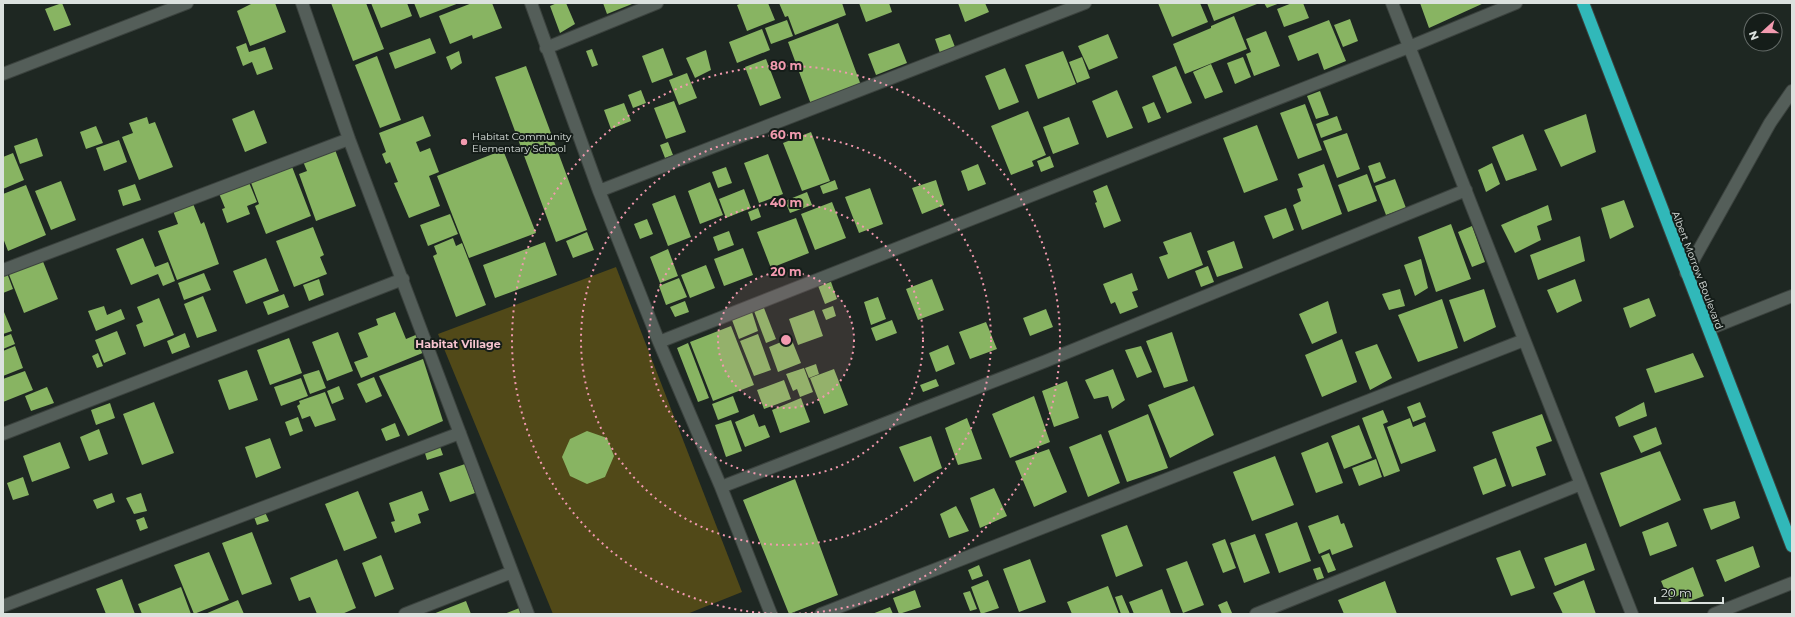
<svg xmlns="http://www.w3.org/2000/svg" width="1795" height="617" viewBox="0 0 1795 617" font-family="Montserrat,sans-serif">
<rect width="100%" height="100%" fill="#1e2722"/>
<path fill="#514918" d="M616 267 742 592 687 614H553L438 334Z"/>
<path fill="#88b462" d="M62 3 71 25 54 31 45 9Z
M253 3H275L286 32 250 46 237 11Z
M331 3H366L384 49 353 61Z
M371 3H407L412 16 381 28Z
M414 3H459L420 18Z
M472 3H492L502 28 473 39 472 35 450 44 439 16Z
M557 3H566L575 24 560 33 550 6Z
M603 3H631L632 4 607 14Z
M742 3H768L775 20 747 31 737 5Z
M779 3H842L846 15 795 35 788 16 785 17Z
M859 3H889L892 12 866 22Z
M958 3H985L989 12 965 22Z
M1158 3H1200L1208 22 1172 37Z
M1207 3H1256L1257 4 1214 21Z
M1264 3H1280L1267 8Z
M1292 3H1303L1309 18 1284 27 1277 9Z
M1420 3H1484L1429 28Z
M1234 16 1247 49 1185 74 1173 44 1211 28V26Z
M1350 19 1358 41 1343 47 1334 25Z
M787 20 793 36 771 44 765 28Z
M1329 20 1346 61 1324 70 1318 53 1298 61 1288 36Z
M838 23 862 88 812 107 788 42Z
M762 29 770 50 737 63 729 42Z
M1266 31 1280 66 1254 76 1246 54 1251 52 1246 39Z
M950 34 955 47 940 53 935 39Z
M1108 34 1118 58 1089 70 1078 46Z
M430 38 436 53 395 69 389 53Z
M246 43 249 52 265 47 273 69 257 75 252 62 243 66 236 47Z
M899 43 907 63 876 75 868 54Z
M663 48 673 75 652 83 642 56Z
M592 49 598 65 592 67 586 51Z
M706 50 711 70 695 78 686 58Z
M459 51 462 63 451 70 446 57Z
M1063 51 1076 84 1038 99 1025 65Z
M377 56 401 120 380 128 355 65Z
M1082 57 1090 78 1077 83 1069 62Z
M1243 57 1251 77 1235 84 1227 63Z
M766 59 781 98 760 106 745 67Z
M1211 64 1223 92 1205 99 1193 72Z
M526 66 587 230 556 242 495 77Z
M1176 66 1192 103 1167 113 1152 76Z
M1005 68 1019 102 999 110 985 76Z
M687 73 697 98 679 105 669 80Z
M641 90 646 103 633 108 628 95Z
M1117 90 1133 128 1107 138 1092 101Z
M1320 91 1329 115 1316 119 1307 96Z
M674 101 686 132 666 139 654 108Z
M1154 102 1161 118 1148 123 1142 107Z
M624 103 631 121 611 129 604 110Z
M1305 104 1322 150 1298 159 1280 113Z
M254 110 267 143 245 152 232 119Z
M1028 111 1046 155 1032 161 1034 166 1011 175 991 126Z
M1586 114 1596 152 1561 167 1544 130Z
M423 116 431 136 416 142 420 152 430 148 439 172 429 176 440 206 409 218 394 183 398 182 390 162 386 164 382 154 386 152 379 133Z
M1337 116 1342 130 1321 138 1316 124Z
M147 117 149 124 155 122 173 167 139 180 122 137 133 133 129 123Z
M1069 117 1079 144 1053 154 1043 127Z
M1257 125 1278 180 1244 193 1223 138Z
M96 126 103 143 86 149 80 132Z
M811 132 830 181 802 191 783 143Z
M1347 133 1360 169 1337 178 1323 141Z
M1523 134 1537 170 1506 181 1492 147Z
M37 138 43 156 20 164 14 146Z
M119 140 127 162 104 171 96 148Z
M668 142 673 155 665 158 660 145Z
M334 147 356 206 316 221 299 174 307 171 302 159Z
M503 150 536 233 469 258 437 176Z
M13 153 24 180 3 189V157Z
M768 154 783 194 759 203 744 163Z
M1050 156 1054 167 1041 172 1037 161Z
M1380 162 1386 178 1374 183 1368 166Z
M1492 163 1500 184 1486 192 1478 170Z
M291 164 311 216 266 234 255 206 259 204 250 180Z
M978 164 986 184 968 191 961 171Z
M1324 164 1342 214 1302 230 1293 205 1301 201 1297 189 1303 187 1298 174Z
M726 167 732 183 718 188 712 172Z
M1367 174 1377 201 1348 212 1338 185Z
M1395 179 1406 208 1386 215 1375 186Z
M248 180 257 202 247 206 250 214 227 223 222 209 225 208 218 191Z
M835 180 838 189 823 194 820 186Z
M936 180 944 205 922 214 912 188Z
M61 181 76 220 51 230 35 191Z
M710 182 723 215 700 224 688 191Z
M135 184 141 200 123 206 118 190Z
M26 185 46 235 8 251 3 238V194Z
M1107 185 1121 221 1104 228 1095 203 1097 202 1093 191Z
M870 188 883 224 859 233 845 197Z
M744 189 751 208 726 218 719 199Z
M807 192 812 205 790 213 785 201Z
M675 195 691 237 668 246 652 204Z
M1624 200 1634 227 1610 239 1601 208Z
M192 201 201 224 204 222 219 264 177 280 158 231 178 224 172 208Z
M832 202 846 238 815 250 801 214Z
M1548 205 1552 220 1537 226 1541 240 1515 253 1501 225Z
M758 208 761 217 751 221 748 212Z
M1286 208 1294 230 1273 239 1264 216Z
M450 214 458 234 428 246 420 225Z
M796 218 809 253 771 268 757 232Z
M647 219 653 234 640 239 634 224Z
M1451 224 1471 279 1436 292 1418 237Z
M1472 226 1485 262 1472 267 1458 232Z
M313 227 324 255 320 257 327 274 294 287 276 241Z
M729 231 734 245 718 251 713 237Z
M587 232 594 250 573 258 566 241Z
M1191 232 1203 265 1168 279 1159 257 1168 254 1163 242Z
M1580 236 1585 261 1538 280 1530 255Z
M143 238 155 267 168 262 175 281 163 286 158 274 131 285 116 249Z
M453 238 456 246 462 243 486 305 456 317 433 256 437 254 434 246Z
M1234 241 1243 268 1217 277 1207 251Z
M545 242 557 275 495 298 483 265Z
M743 248 753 275 724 286 714 259Z
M668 249 678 276 660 283 650 257Z
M266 258 279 291 246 304 233 271Z
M42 259 58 299 24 313 8 272Z
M1421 259 1428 288 1415 296 1404 265Z
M706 265 715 288 690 298 681 275Z
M1208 266 1214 282 1201 287 1195 271Z
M7 273 13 289 3 293V275Z
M204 273 211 290 184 300 178 283Z
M1132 273 1138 290 1132 292 1138 307 1120 314 1115 302 1111 304 1103 284Z
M679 278 687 297 666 305 659 286Z
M319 279 324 295 309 301 303 285Z
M830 279 837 299 825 304 817 283Z
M932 279 944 310 918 320 906 289Z
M1575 279 1582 301 1557 313 1547 290Z
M1400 289 1405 306 1389 310 1382 294Z
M1484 289 1496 327 1464 342 1449 300Z
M284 294 289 307 268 315 263 302Z
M203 296 217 331 197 338 184 304Z
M878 297 886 319 871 325 864 302Z
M159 298 174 335 144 347 136 325 143 322 137 307Z
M1649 298 1656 316 1630 328 1623 308Z
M1442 299 1458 348 1418 362 1398 315Z
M685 301 689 312 675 317 670 307Z
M1328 301 1337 333 1312 344 1299 314Z
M104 306 107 315 121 309 125 319 96 331 88 311Z
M833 306 836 316 826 320 822 310Z
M764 308 776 339 766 343 754 311Z
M1046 309 1053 327 1030 336 1023 318Z
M814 310 823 336 798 345 789 319Z
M3 312H4L12 331 3 334Z
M395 312 406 339 418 334 425 352 361 378 354 362 368 357 358 333 378 325 376 319Z
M752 312 758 331 739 339 732 320Z
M892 320 897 333 876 341 871 328Z
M986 322 997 349 970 359 959 332Z
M731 326 754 385 713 401 690 342Z
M117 331 126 354 104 363 95 340Z
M338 332 353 371 327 381 312 342Z
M1172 332 1188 381 1164 388 1146 341Z
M185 333 190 347 172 354 167 341Z
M11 334 15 344 3 349V337Z
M758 334 771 370 754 376 740 341Z
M289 338 302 373 270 385 257 350Z
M791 338 801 363 778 372 769 347Z
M1342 339 1357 382 1322 397 1305 355Z
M688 343 709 398 698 402 677 348Z
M1377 344 1392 378 1370 390 1355 352Z
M948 345 955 364 936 372 929 353Z
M15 346 23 368 3 376V351Z
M1141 346 1152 372 1137 378 1125 350Z
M98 353 103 366 97 368 92 356Z
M1693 353 1704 377 1655 393 1646 369Z
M423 359 443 421 408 436 379 376Z
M816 364 819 374 809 378 805 368Z
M804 368 813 392 800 397 797 389 793 391 786 374Z
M834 369 848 405 824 414 810 378Z
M1113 369 1125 400 1112 409 1108 396 1094 399 1085 380Z
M247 370 258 400 229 410 218 380Z
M319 370 326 388 310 394 303 375Z
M25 371 33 390 3 402V379Z
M374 377 382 396 366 403 357 384Z
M301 378 308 396 281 406 274 387Z
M936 379 939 386 923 392 920 385Z
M784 380 791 399 764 409 757 390Z
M1067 381 1079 418 1054 427 1042 391Z
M339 386 344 399 332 404 327 391Z
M1194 386 1214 435 1170 458 1148 405Z
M47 387 54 403 31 411 25 396Z
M325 392 336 420 315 427 310 416 302 419 297 406 300 404 299 401Z
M733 396 739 412 718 420 712 404Z
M1034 396 1050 442 1010 458 992 414Z
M801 398 810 422 780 433 772 410Z
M154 402 174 453 142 465 123 414Z
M1420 402 1426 417 1413 422 1407 407Z
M1644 402 1647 416 1619 427 1615 417Z
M110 403 115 418 96 425 91 410Z
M1383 410 1388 422 1383 424 1400 471 1384 477 1362 418Z
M754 414 759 427 765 425 770 437 745 447 735 422Z
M1148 414 1168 468 1127 482 1108 431Z
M1542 414 1552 441 1536 447 1546 475 1512 487 1492 432Z
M298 417 303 431 290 436 285 422Z
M967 418 982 459 958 465 945 428Z
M1410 418 1413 427 1425 422 1436 451 1401 464 1387 427Z
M731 420 742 451 726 457 715 425Z
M395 423 400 436 386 441 381 429Z
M1359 425 1372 458 1344 469 1331 436Z
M1656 427 1662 444 1641 453 1633 436Z
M99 429 108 454 89 461 80 437Z
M587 431 607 438 614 456 605 477 587 484 570 476 562 457 570 439Z
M1101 434 1120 483 1088 497 1069 447Z
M931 436 942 468 914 482 899 447Z
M270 438 281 468 256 478 245 447Z
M60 442 70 468 32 482 23 456Z
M1328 442 1343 483 1316 493 1301 453Z
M439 444 443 455 427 460 424 450Z
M1049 449 1067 492 1034 507 1015 461Z
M1660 451 1681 500 1620 527 1600 473Z
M1275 456 1294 505 1252 521 1233 472Z
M1496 458 1506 486 1483 495 1473 467Z
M1376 459 1382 477 1359 486 1352 468Z
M465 464 475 493 450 502 439 473Z
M23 477 29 495 13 500 7 483Z
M795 479 838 595 789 614 743 500Z
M994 488 1007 516 980 528 970 498Z
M358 491 377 538 344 551 325 504Z
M422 491 429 510 418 514 421 523 395 533 391 522 395 521 389 503Z
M112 493 115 502 97 509 93 500Z
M141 493 147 511 134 514 126 498Z
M1735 501 1740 518 1711 530 1703 509Z
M956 506 969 531 949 538 940 514Z
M264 510 269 521 257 525 253 514Z
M1338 515 1341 524 1344 523 1353 547 1332 555 1330 549 1319 554 1308 526Z
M144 517 148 528 140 531 136 520Z
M1297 522 1311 561 1279 573 1265 534Z
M1668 522 1677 546 1650 556 1642 532Z
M1127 525 1143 566 1116 577 1101 535Z
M252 532 272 584 242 595 222 543Z
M1255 534 1270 573 1244 583 1230 543Z
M1225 539 1236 568 1223 573 1212 544Z
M1586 543 1595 570 1555 586 1544 558Z
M1753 546 1760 567 1725 582 1716 560Z
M1520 550 1535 588 1511 596 1496 558Z
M209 552 229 600 194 614 174 565Z
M1329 553 1336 570 1328 573 1321 556Z
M381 555 394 589 375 597 362 563Z
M337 559 356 608 342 614H317L310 597 299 601 290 578Z
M1030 559 1046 602 1019 612 1003 569Z
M1187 561 1204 605 1183 613 1166 569Z
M979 565 983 576 972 580 968 570Z
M1320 567 1324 578 1317 580 1313 569Z
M1693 567 1704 596 1682 604 1679 595 1669 600 1661 581Z
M122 579 135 614H106L96 589Z
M988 580 999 608 981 614 971 587Z
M1584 580 1596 614H1563L1553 593Z
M1385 581 1397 614H1344L1338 600Z
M1108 586 1119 614H1072L1067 602Z
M181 587 191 614H142L138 604Z
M1162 589 1171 614H1134L1129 602Z
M915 590 921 607 899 614 893 598Z
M970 591 977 609 970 611 963 593Z
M1122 595 1130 614H1121L1115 597Z
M238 600 244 614H205Z
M466 601 471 614H433Z
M1227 601 1232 613 1222 614 1218 605Z
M522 607 525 614H504Z
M890 607 893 614H872Z"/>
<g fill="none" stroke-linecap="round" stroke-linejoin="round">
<defs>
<path id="minor" d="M302 3 349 139 528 614
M531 3 599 191 659 342 721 487 771 614
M1392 3 1632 614
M546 48 657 3
M3 74 187 3
M599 191 1085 3
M3 270 349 139
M1686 273 1770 123 1792 91
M1709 329 1792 296
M659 342 1409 47 1516 3
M3 434 403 279
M721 487 1046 361 1466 190
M3 606 460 433
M405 614 512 572
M821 614 1524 340
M1256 614 1581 484
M1714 614 1792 583"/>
<path id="highway" d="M1583 3 1792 546"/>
</defs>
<use href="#minor" stroke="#3b423e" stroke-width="14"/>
<use href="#highway" stroke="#3b423e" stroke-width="14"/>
<use href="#minor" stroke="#545e59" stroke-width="12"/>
<use href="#highway" stroke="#31b8b9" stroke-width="12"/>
</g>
<circle cx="786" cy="340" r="68" fill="#f29aaf" fill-opacity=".12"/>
<g fill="none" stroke="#f29aaf" stroke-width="2" stroke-dasharray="2 4">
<circle cx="786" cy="340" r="68"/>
<circle cx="786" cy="340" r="137"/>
<circle cx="786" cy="340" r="205"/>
<path d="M784 614A274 274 0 1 1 788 614"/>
</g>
<circle fill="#f29aaf" stroke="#151d19" stroke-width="1.5" cx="464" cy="142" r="4"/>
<g text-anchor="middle" stroke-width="4" stroke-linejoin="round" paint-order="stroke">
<g font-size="10" fill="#dbe1de" stroke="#151d19" text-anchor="start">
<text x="472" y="140">Habitat Community<tspan x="472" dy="12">Elementary School</tspan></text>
</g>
<g font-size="10" fill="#dbe1de" stroke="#151d19">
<text transform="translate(1698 270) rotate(69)" y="4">Albert Morrow Boulevard</text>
</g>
<g font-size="11" font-weight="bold" fill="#f6c3ce" stroke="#151d19">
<text x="458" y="348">Habitat Village</text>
</g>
</g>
<circle cx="786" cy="340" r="6" fill="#f29aaf" stroke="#151d19" stroke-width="2"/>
<g font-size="12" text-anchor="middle" font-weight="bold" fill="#f29aaf" stroke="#151d19" stroke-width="4" stroke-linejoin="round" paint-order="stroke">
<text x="786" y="70">80 m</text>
<text x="786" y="139">60 m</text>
<text x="786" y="207">40 m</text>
<text x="786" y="276">20 m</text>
</g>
<rect width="1795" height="617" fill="none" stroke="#dbe1de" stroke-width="8"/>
<g transform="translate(1763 32) rotate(249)"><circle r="19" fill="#151d19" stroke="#646b68"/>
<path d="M0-3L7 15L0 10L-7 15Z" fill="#f29aaf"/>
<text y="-6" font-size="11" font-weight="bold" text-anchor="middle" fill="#dbe1de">N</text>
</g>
<path d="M1655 597v6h68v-6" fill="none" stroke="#dbe1de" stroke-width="2"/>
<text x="1661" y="597" font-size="12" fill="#dbe1de" stroke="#151d19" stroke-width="3" paint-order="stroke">20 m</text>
</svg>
